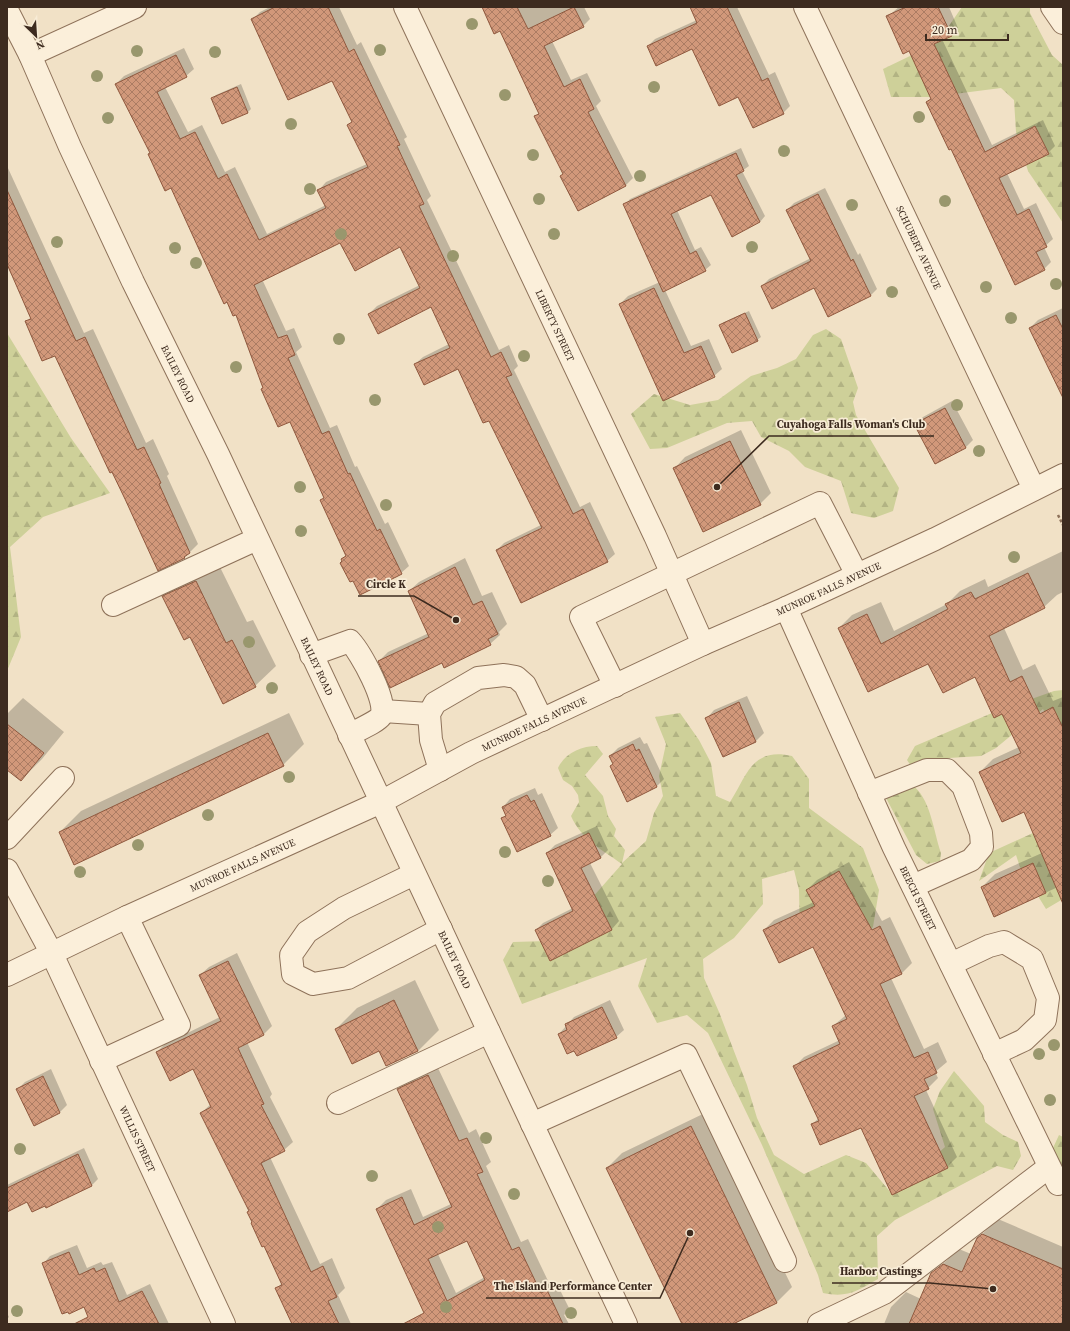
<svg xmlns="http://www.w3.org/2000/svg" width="1070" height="1331" viewBox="0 0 1070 1331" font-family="'Source Serif 4',serif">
<defs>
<pattern id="forest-firs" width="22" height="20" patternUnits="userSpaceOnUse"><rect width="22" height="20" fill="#ced099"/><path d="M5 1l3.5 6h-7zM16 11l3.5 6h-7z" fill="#b2b383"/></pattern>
<pattern id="building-cross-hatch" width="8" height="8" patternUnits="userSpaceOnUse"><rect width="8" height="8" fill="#d1987a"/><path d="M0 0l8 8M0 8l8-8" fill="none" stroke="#ab7c63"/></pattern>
</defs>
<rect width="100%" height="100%" fill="#f1e1c6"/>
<path fill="url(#forest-firs)" d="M962 7H1030V13L1052 55 1063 65V223L1028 171 1016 132 1014 100 1001 88 931 97H891L883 69 937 43Z
M826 329 841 339 858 388 853 402 856 415 899 488 893 511 874 518 851 513 841 481 805 467 789 451 761 437 752 421 727 423 667 448 650 449 631 414 654 394 690 405 718 400 751 376 777 368 796 359 813 335Z
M7 333 71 438 110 493 43 517 10 547 21 637 7 671Z
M1063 690V747L1043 709 996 748 981 756 933 759 924 765 913 769 907 760 915 746 992 713 1054 691Z
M680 713 699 740 711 763 716 796 730 802C747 776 751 747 792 756L809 779V808L863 848 879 890 873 927 849 955 800 936 799 890 794 870 762 879 763 904 734 938 703 959 704 978 719 1012 747 1085 757 1118 774 1155 804 1174 846 1155 866 1163 892 1194 945 1147 933 1109 940 1091 954 1071 984 1106 985 1122 1003 1135 1018 1142 1021 1156 1013 1170 997 1166 895 1220 877 1236 878 1279C857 1291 848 1298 823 1293L818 1275 762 1145 708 1033 687 1015 657 1023 638 986 647 958 522 1004 503 960 513 942 547 941 591 899 622 864C602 850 581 839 571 816L579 802 578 795 572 786 563 780 558 768C565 753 581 746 597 746L603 754 585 775 603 796 608 816 616 829 614 836 625 850 622 863 646 841 654 813 663 796 659 776 666 744 655 717Z
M911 784C931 798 933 830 941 853L940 861 927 864 916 855 885 796Z
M1055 823 1063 899 1046 909 1020 867 1016 855 979 881 989 853Z
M1059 1135 1063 1137V1173L1052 1150Z"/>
<path fill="#0003" fill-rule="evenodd" d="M270 7H339L357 45 361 42 407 137 404 139 431 196 427 200 499 350 509 345 518 366 514 370 580 507 590 502 615 554 607 561 497 550 504 543 541 525 490 419 458 368 415 364 423 357 449 344 431 306 369 314 377 306 420 285 400 246 341 241 262 279 286 331 294 328 302 347 296 352 330 428 337 425 355 467 357 466 385 524 388 522 409 566 401 573 343 561 342 559 346 555 325 497 291 420 264 388 236 314 171 187 149 154 150 152 116 84 124 76 184 48 194 69 186 76 165 87 188 132 202 125 225 172 235 167 267 234 326 205 319 190 326 182 367 164 348 125 353 121 332 79 252 20 260 12Z
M483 7H584L590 19 583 26 552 41 571 80 587 73 601 101 596 106 633 178 625 186 564 173 536 116 539 113 500 30Z
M691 7H737L769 75 775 72 790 106 783 113 739 95 692 47 648 46 655 39 697 20Z
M899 7H949L958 28 951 35 942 39 992 145 1043 120 1055 146 1048 153 1007 173 1024 209 1036 203 1053 239 1044 247 1051 262 1044 269 952 148 927 102 931 98 909 50 887 17Z
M241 84 251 109 248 112 212 99 216 95Z
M741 148 749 166 742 171 765 216 760 222 712 194 677 210 695 250 701 247 711 265 705 270 665 290 691 346 709 339 722 369 714 376 663 399 620 304 628 296 660 282 625 205 630 199Z
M7 166 84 333 93 329 146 443 153 439 169 474 167 476 198 544 184 558 126 499 55 354 26 322 31 317 12 274H11L7 266Z
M825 188 858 255 860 253 877 289 870 296 814 287 762 286 769 279 811 258 787 210 794 203Z
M1063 308V383L1030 328 1038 320Z
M749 311 761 337 757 340 720 325 724 322Z
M952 401 973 440 965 448 916 424 923 417Z
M741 430 771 493 760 504 674 469 685 457Z
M1063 551V592L1057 595 1044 607 1004 628 1023 670 1035 664 1053 701 1063 697V897L1058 887 995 916 982 887 995 874 1042 853 1025 811 980 772 993 759 1019 747 1003 713 975 676 929 663 839 628 852 615 881 602 894 631 947 604 960 591 985 579 988 587Z
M465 558 482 596 492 592 507 624 499 632 500 635 490 644 443 662 379 661 388 652 429 633 409 591 419 582Z
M217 561 247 622 253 620 276 666 255 686 191 636 163 596 184 575Z
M747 696 764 733 756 741 724 755 707 718 714 710Z
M23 698 64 732 42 759 21 780 7 769V714Z
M289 713 304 744 283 765 60 832 81 811Z
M640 737 644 744 647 743 664 779 657 786 611 766 614 763 610 756 618 748Z
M535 788 538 795 542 793 558 828 550 835 503 818 506 815 503 807 510 799Z
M597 826 608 850 600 858 590 863 619 921 612 929 551 960 536 930 543 923 573 908 547 853 555 845Z
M849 862 882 921 890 917 912 963 902 973 891 978 924 1049 938 1042 947 1062 935 1072 938 1078 926 1090 957 1157 947 1167 861 1127 812 1124 819 1118 794 1067 804 1057 840 1040 833 1026 846 1015 813 945 764 930 774 920 814 902 807 890 817 880Z
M237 953 272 1026 264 1034 247 1042 272 1094 270 1097 293 1142 284 1150 270 1157 320 1264 332 1258 345 1288 338 1295 351 1324H293L277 1288 282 1283 253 1222 250 1211 201 1113 211 1104 194 1068 157 1052 165 1044 220 1017 200 975 209 967Z
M415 980 439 1030 418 1051 387 1065 380 1050 336 1029 357 1008Z
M610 1000 624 1030 616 1037 575 1050 559 1034 574 1017Z
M437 1066 469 1133 476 1129 491 1162 486 1166 521 1242 528 1239 550 1285 556 1282 570 1310 564 1315 569 1324H430L377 1209 386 1200 411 1189 423 1217 451 1204 398 1089 407 1080ZM468 1240 485 1277 456 1293 438 1254Z
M51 1069 67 1105 60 1112 17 1090 25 1082Z
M707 1112 792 1287 777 1302 731 1324H683L607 1168 622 1153Z
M84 1148 98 1179 92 1185 47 1207 46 1204 28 1201 7 1211V1185Z
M998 1219 1063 1247V1324H884L891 1307 906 1292 921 1299 932 1274 959 1249 971 1254 978 1238Z
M77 1245 87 1268 101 1262 103 1265 112 1262 127 1295 150 1284 169 1324H93L84 1306 43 1264 50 1256Z
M7 1313 9 1317 7 1319Z"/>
<path fill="url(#building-cross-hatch)" stroke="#8f583e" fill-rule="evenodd" d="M275 7H328L349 52 354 49 400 145 397 146 424 204 419 206 491 357 501 352 512 375 506 377 573 514 583 509 608 562 521 603 496 550 542 528 489 421 483 423 458 369 424 385 414 364 450 348 431 307 378 334 368 314 420 288 400 247 355 271 340 243 254 285 278 338 287 335 295 355 288 358 322 434 329 431 348 474 350 473 377 531 380 529 402 574 360 595 353 581 350 582 340 563 342 561 341 559 346 556 320 500 324 498 290 422 278 427 261 389 263 388 236 315 233 316 227 302 224 304 171 188 165 191 148 154 150 153 115 84 176 55 187 77 157 92 180 139 195 132 218 179 227 174 259 240 326 208 317 190 368 167 347 125 352 122 332 81 288 100 251 19Z
M482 7H517L528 29 574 7 584 27 544 46 564 87 580 79 594 109 588 112 626 186 578 211 560 176 563 174 534 116 539 114 500 31 494 34Z
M690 7H727L762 81 768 78 784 114 753 128 738 97 719 106 692 49 656 66 647 46 697 23Z
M906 7H938L952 36 934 44 985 152 1035 126 1049 154 999 178 1017 215 1029 209 1047 247 1036 252 1045 270 1015 285 951 149 949 150 926 102 931 99 909 51 903 54 886 16Z
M237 87 248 113 222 124 211 98Z
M736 153 744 171 736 175 760 222 732 237 711 195 671 214 690 254 696 251 706 271 663 292 623 204Z
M7 190 76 341 85 337 137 450 144 447 161 483 159 484 190 553 184 557 185 558 158 571 125 499 112 472 110 473 55 356 42 361 25 321 31 319 7 264Z
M818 194 851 261 853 259 871 296 828 317 814 288 772 309 761 286 811 261 786 210Z
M654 288 684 353 701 346 715 377 663 401 619 304Z
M745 313 758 341 732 353 719 325Z
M1056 315 1063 329V398L1029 328Z
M945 408 966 448 935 464 914 424Z
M730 441 761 505 703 532 673 468Z
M455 567 473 605 482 601 498 634 488 639 491 645 444 668 442 663 390 688 378 661 429 637 408 591Z
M1028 573 1045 608 989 636 1010 682 1022 676 1040 714 1053 707 1063 728V904L1024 812 1002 822 979 772 1021 753 1002 714 994 718 975 677 943 693 928 664 868 692 838 628 867 614 881 644 948 609 945 604 971 592 975 599Z
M196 581 226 643 232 640 256 687 223 704 190 637 184 640 162 596Z
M739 702 756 742 723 757 705 718Z
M7 724 44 753 21 781 7 770Z
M268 733 284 766 74 865 59 832Z
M633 744 636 751 639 749 657 787 627 802 610 766 613 764 609 756Z
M527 795 531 802 534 800 551 836 517 852 501 818 506 816 502 807Z
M589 833 601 858 581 868 612 930 550 961 535 930 573 911 546 853Z
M1033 863 1046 893 994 917 981 887Z
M839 871 872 930 880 926 902 974 880 984 914 1058 928 1052 937 1073 924 1079 929 1089 914 1096 948 1168 892 1195 861 1128 820 1145 811 1124 819 1121 793 1066 840 1044 832 1026 847 1019 813 947 779 963 763 930 815 906 806 890Z
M228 961 264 1035 238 1048 264 1104 261 1105 285 1151 261 1163 311 1272 323 1266 337 1297 328 1301 339 1324H292L275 1288 282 1285 264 1246 262 1247 251 1223 252 1222 247 1212 249 1211 200 1113 211 1107 193 1069 170 1081 156 1052 221 1021 199 975Z
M394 1000 418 1051 386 1066 379 1051 352 1064 335 1029Z
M602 1007 617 1038 577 1056 574 1051 567 1054 558 1034 567 1030 565 1024Z
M428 1075 459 1141 467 1138 483 1172 477 1174 512 1250 519 1247 541 1293 547 1290 563 1324H403L424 1313 376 1209 402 1197 414 1225 452 1207 397 1089ZM467 1241 485 1280 447 1301 428 1259Z
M43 1076 60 1113 34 1126 16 1089Z
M691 1126 777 1303 733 1324H682L606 1168Z
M78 1154 92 1186 46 1208 45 1206 32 1212 27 1202 7 1212V1188Z
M982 1234 1063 1269V1324H909L931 1273 943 1264 962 1272 977 1238Z
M69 1252 79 1275 94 1268 96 1272 105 1268 119 1302 142 1291 159 1324H74L88 1317 84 1307 69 1314 68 1312 62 1314 42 1263Z"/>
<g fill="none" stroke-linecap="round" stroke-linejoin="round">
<defs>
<g id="minor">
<path id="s1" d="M405 7 655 536 703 644"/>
<path id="s2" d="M805 7 1034 489"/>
<path d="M1052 7 1063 23"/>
<path id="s3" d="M7 10 30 55 70 147 133 282 218 454 626 1324"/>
<path d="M30 55 135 7"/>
<path d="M113 605 257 539"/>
<path id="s4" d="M786 608 894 848 1058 1184"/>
<path d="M311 655 350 641C360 652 389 703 381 716 377 722 356 731 349 735"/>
<path d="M615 686 581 617 820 503 857 575"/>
<path d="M383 711 429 714"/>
<path d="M440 770 431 740 429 714 435 703 478 678 504 675 516 677 525 685 542 720"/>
<path d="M869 793 927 770H947L963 786 981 833 982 847 971 860 913 886"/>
<path d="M7 838 63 778"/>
<path id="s5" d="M7 870 52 954 224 1324"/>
<path d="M414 874 344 908 307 932 291 955 293 974 313 984 348 978 441 929"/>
<path d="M951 964 989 946 1004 942 1032 959 1048 998 1045 1020 1024 1040 994 1054"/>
<path id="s6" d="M7 975 127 917 381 802 471 753 703 644 786 608 935 539 1063 475"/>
<path d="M101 1061 179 1025 127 917"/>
<path d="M338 1103 489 1032"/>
<path d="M532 1124 686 1055 785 1261"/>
<path d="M819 1324 884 1293 1049 1167"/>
</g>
</defs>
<use href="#minor" stroke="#8e725a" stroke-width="24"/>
<path stroke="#8e725a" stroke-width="2.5" stroke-dasharray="3 2" stroke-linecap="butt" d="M1058 515 1063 525"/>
<use href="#minor" stroke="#fbefda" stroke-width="22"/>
</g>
<g fill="#99976d">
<circle cx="472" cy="24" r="6"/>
<circle cx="380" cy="50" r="6"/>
<circle cx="137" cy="51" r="6"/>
<circle cx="215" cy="52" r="6"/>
<circle cx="97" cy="76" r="6"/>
<circle cx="654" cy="87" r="6"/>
<circle cx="505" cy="95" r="6"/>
<circle cx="919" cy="117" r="6"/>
<circle cx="108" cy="118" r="6"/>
<circle cx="291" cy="124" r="6"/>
<circle cx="784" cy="151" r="6"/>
<circle cx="533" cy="155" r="6"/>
<circle cx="640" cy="176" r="6"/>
<circle cx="310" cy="189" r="6"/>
<circle cx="539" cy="199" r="6"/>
<circle cx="945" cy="201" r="6"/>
<circle cx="852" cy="205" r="6"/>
<circle cx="341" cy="234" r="6"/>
<circle cx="554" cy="234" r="6"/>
<circle cx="57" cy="242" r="6"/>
<circle cx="752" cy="247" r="6"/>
<circle cx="175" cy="248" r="6"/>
<circle cx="453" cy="256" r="6"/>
<circle cx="196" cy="263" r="6"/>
<circle cx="1056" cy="284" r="6"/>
<circle cx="986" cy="287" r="6"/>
<circle cx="892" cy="292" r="6"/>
<circle cx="1011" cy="318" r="6"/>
<circle cx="339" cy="339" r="6"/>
<circle cx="524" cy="356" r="6"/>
<circle cx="236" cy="367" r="6"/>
<circle cx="375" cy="400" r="6"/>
<circle cx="957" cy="405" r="6"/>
<circle cx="979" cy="451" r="6"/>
<circle cx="300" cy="487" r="6"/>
<circle cx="386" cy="505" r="6"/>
<circle cx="301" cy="531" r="6"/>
<circle cx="1014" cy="557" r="6"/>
<circle cx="249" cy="642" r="6"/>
<circle cx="272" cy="688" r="6"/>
<circle cx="289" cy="777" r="6"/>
<circle cx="208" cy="815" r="6"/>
<circle cx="138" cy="845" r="6"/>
<circle cx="505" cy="852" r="6"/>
<circle cx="80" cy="872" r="6"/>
<circle cx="548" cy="881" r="6"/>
<circle cx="1054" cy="1045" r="6"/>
<circle cx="1039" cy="1054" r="6"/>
<circle cx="1050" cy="1100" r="6"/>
<circle cx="486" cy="1138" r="6"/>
<circle cx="20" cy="1149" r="6"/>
<circle cx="372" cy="1176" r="6"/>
<circle cx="514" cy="1194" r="6"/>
<circle cx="438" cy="1227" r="6"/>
<circle cx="446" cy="1307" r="6"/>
<circle cx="17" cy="1311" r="6"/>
<circle cx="571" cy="1313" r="6"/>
</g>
<g text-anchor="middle" stroke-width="3.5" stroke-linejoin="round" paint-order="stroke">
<g font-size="10" fill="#3d2b1f" stroke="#f8ecd6">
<text dy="4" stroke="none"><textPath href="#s2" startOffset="266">SCHUBERT AVENUE</textPath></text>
<text dy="4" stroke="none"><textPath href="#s1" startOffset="352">LIBERTY STREET</textPath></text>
<text dy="4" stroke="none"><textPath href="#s3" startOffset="402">BAILEY ROAD</textPath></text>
<text dy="4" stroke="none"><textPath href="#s6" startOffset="908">MUNROE FALLS AVENUE</textPath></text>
<text dy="4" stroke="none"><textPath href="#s3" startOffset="726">BAILEY ROAD</textPath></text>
<text dy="4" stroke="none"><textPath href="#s6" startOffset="584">MUNROE FALLS AVENUE</textPath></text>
<text dy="4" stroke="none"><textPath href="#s6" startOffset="260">MUNROE FALLS AVENUE</textPath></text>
<text dy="4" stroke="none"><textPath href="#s4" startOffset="319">BEECH STREET</textPath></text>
<text dy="4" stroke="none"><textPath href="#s3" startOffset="1050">BAILEY ROAD</textPath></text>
<text dy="4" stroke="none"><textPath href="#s5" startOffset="299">WILLIS STREET</textPath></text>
</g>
</g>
<path fill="none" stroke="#3d2b1f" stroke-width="1.5" d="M717 487L769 436H934M456 620L414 596H358M993 1289L930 1283H832M690 1233L660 1298H486"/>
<g fill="#3d2b1f" stroke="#f8ecd6" stroke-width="1.5">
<circle cx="717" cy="487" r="4"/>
<circle cx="456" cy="620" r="4"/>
<circle cx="993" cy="1289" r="4"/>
<circle cx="690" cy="1233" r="4"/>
</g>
<g font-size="11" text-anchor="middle" font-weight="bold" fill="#3d2b1f" stroke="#f8ecd6" stroke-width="3.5" stroke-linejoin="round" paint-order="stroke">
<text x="851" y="428">Cuyahoga Falls Woman's Club</text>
<text x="386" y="588">Circle K</text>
<text x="881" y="1275">Harbor Castings</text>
<text x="573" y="1290">The Island Performance Center</text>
</g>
<rect width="1070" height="1331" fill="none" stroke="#3d2b1f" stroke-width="16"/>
<g transform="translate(36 36) rotate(155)" stroke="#f8ecd6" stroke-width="3" paint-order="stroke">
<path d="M0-3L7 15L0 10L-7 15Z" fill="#3d2b1f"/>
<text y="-6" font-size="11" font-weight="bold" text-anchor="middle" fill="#3d2b1f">N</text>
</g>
<path d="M926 34v6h82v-6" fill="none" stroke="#3d2b1f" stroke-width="2"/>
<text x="932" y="34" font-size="12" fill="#3d2b1f" stroke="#f8ecd6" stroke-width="3" paint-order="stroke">20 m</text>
</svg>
